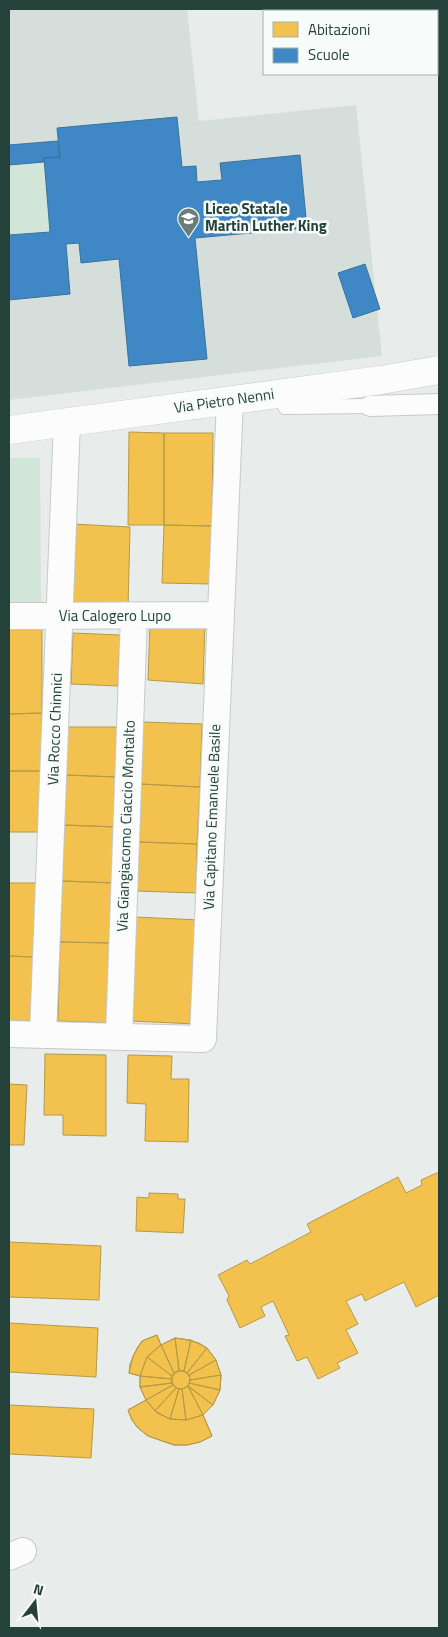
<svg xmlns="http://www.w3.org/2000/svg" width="448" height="1637" viewBox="0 0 448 1637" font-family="'Titillium Web',sans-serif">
<rect width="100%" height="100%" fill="#e8edeb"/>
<path fill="#d6dedb" d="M9 9H187L199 121 356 105 382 356 9 400Z"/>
<path fill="#d1e6d8" d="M44 162 50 232 9 235V165Z
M9 458H40L41 603H9Z"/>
<path fill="#f2c14e" stroke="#b49b48" d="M129 432 164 433V525H128Z
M164 433H213L212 526 164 525Z
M73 524 130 527 128 608 70 606Z
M164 525 212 526 210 584 162 583Z
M150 622 205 623 203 684 148 680Z
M9 624H42V713L9 714Z
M73 633 120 635 118 686 71 684Z
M42 713V771H9V714Z
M143 722 202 724 200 787 140 784Z
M66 727H118L117 777 65 775Z
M9 771H42V832H9Z
M65 775 117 777 116 827 64 825Z
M140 784 200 787 197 844 138 842Z
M64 825 116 827 115 883 62 881Z
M138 842 197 844 196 893 136 891Z
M62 881 115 883 113 943 60 942Z
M9 883H36L34 957 9 956Z
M135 917 200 920 195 1024 131 1021Z
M60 942 113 943 111 1023 58 1021Z
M9 956 34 957V1021H9Z
M45 1054 106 1055V1136L63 1135V1115H44Z
M128 1055 172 1056 171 1079H189L188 1142 145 1141 146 1104 127 1103Z
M9 1084 27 1085 24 1145H9Z
M439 1172V1295L416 1307 404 1282 365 1301 362 1294 346 1301 358 1324 346 1330 358 1353 337 1363 340 1368 318 1379 307 1357 297 1361 285 1336 289 1335 273 1301 261 1307 265 1316 240 1328 227 1300 229 1296 218 1275 247 1260 250 1264 311 1232 307 1224 398 1177 406 1193 422 1185 421 1180Z
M149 1193 178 1194V1199H185L183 1233 136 1231 137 1197 149 1198Z
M9 1242 101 1246 99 1300 9 1297Z
M9 1323 98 1328 96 1377 9 1372Z
M157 1335 161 1345 175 1338 183 1339 199 1343 207 1348 216 1360 221 1375 220 1390 213 1405 203 1415 212 1436 200 1442 187 1445H174L148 1436 138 1428 132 1420 128 1410 146 1400 140 1387V1376L129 1373 133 1356 142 1341Z
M157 1335 161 1345 147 1357 140 1376 129 1373 130 1364 137 1348 142 1341Z
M175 1338 179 1370 174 1373 161 1345Z
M175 1338 191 1340 184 1371 179 1370Z
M191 1340 207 1348 187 1373 184 1371Z
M161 1345 174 1373 172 1376 147 1357Z
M207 1348 216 1360 189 1375 187 1373Z
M147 1357 172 1376 171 1379 140 1376Z
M216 1360 221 1375 190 1380 189 1375Z
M172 1380a9 9 0 1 1 18 0a9 9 0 1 1-18 0Z
M221 1375 220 1390 189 1383 190 1380Z
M140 1376 171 1379 172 1383 140 1387Z
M172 1383 173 1385 146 1400 140 1387Z
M189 1383 220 1390 213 1405 188 1386Z
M173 1385 176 1388 155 1411 146 1400Z
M188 1386 203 1415 186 1420 182 1389Z
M188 1386 213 1405 203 1415Z
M176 1388 179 1389 170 1419 155 1411Z
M179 1389H182L186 1420 170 1419Z
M146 1400 157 1413 170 1419 186 1420 203 1415 212 1436 200 1442 187 1445H174L148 1436 138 1428 132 1420 128 1410Z
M9 1405 94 1409 91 1458 9 1454Z"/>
<path fill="#3f88c5" stroke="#37739b" d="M177 117 182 167 196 166 197 182 222 180 220 163 300 155 307 228 195 238 207 359 129 366 119 259 81 263 79 243 66 244 70 294 9 300V235L50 232 44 158 60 157 57 128Z
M58 141 60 157 44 158V162L9 165V145Z
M365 264 380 309 353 318 338 273Z"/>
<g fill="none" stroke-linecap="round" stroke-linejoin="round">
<defs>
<path id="service" d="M284 393 285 407 370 406"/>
<path id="pedestrian" d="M370 406 439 404"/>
<path id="minor" d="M9 616 221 615
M9 1034 203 1039 230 400
M43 1035 67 422
M119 1037 134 616
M9 1557 23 1551"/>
<path id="secondary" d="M9 430 381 380 439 370"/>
</defs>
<use href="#service" stroke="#c5cac8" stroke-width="16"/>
<use href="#pedestrian" stroke="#c5cac8" stroke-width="22"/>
<use href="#minor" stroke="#c5cac8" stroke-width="28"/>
<use href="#secondary" stroke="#c3cbc8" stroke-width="29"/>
<use href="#service" stroke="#fcfcfc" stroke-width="14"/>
<use href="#pedestrian" stroke="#fcfcfc" stroke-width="20"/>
<use href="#minor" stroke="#fcfcfc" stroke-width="26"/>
<use href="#secondary" stroke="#fcfcfc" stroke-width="28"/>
</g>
<defs>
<symbol id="school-pin" viewBox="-11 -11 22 30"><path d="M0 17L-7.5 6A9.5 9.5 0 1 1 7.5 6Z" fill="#697e78" stroke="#f7fbf9"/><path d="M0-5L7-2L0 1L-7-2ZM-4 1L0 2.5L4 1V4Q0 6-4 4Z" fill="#fff"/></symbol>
</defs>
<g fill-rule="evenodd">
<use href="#school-pin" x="176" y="206" width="25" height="34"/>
</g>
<g text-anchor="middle" stroke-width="5" stroke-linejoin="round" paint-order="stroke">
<g font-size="15" font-weight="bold" fill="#24423a" stroke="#f7fbf9" text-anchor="start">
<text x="205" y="214">Liceo Statale<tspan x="205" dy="17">Martin Luther King</tspan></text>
</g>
<g font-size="15" fill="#24423a" stroke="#f7fbf9">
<text transform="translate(224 401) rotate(-8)" y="5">Via Pietro Nenni</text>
<text x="115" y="621">Via Calogero Lupo</text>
<text transform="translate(55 729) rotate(-88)" y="5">Via Rocco Chinnici</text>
<text transform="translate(212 817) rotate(-88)" y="5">Via Capitano Emanuele Basile</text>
<text transform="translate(126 826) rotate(-88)" y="5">Via Giangiacomo Ciaccio Montalto</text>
</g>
</g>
<rect width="448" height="1637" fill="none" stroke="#24423a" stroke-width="20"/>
<rect x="263" y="10" width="175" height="65" fill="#f7fbf9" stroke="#a3b1ad"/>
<rect x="273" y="22" width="25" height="15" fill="#f2c14e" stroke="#a3b1ad"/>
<text x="308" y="35" font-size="15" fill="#24423a">Abitazioni</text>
<rect x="273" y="48" width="25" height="15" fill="#3f88c5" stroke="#a3b1ad"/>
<text x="308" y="60" font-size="15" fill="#24423a">Scuole</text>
<g transform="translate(35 1602) rotate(16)" stroke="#f7fbf9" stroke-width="4" paint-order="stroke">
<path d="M0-4L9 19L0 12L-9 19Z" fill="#24423a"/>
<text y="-8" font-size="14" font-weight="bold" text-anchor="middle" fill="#24423a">N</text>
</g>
</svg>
